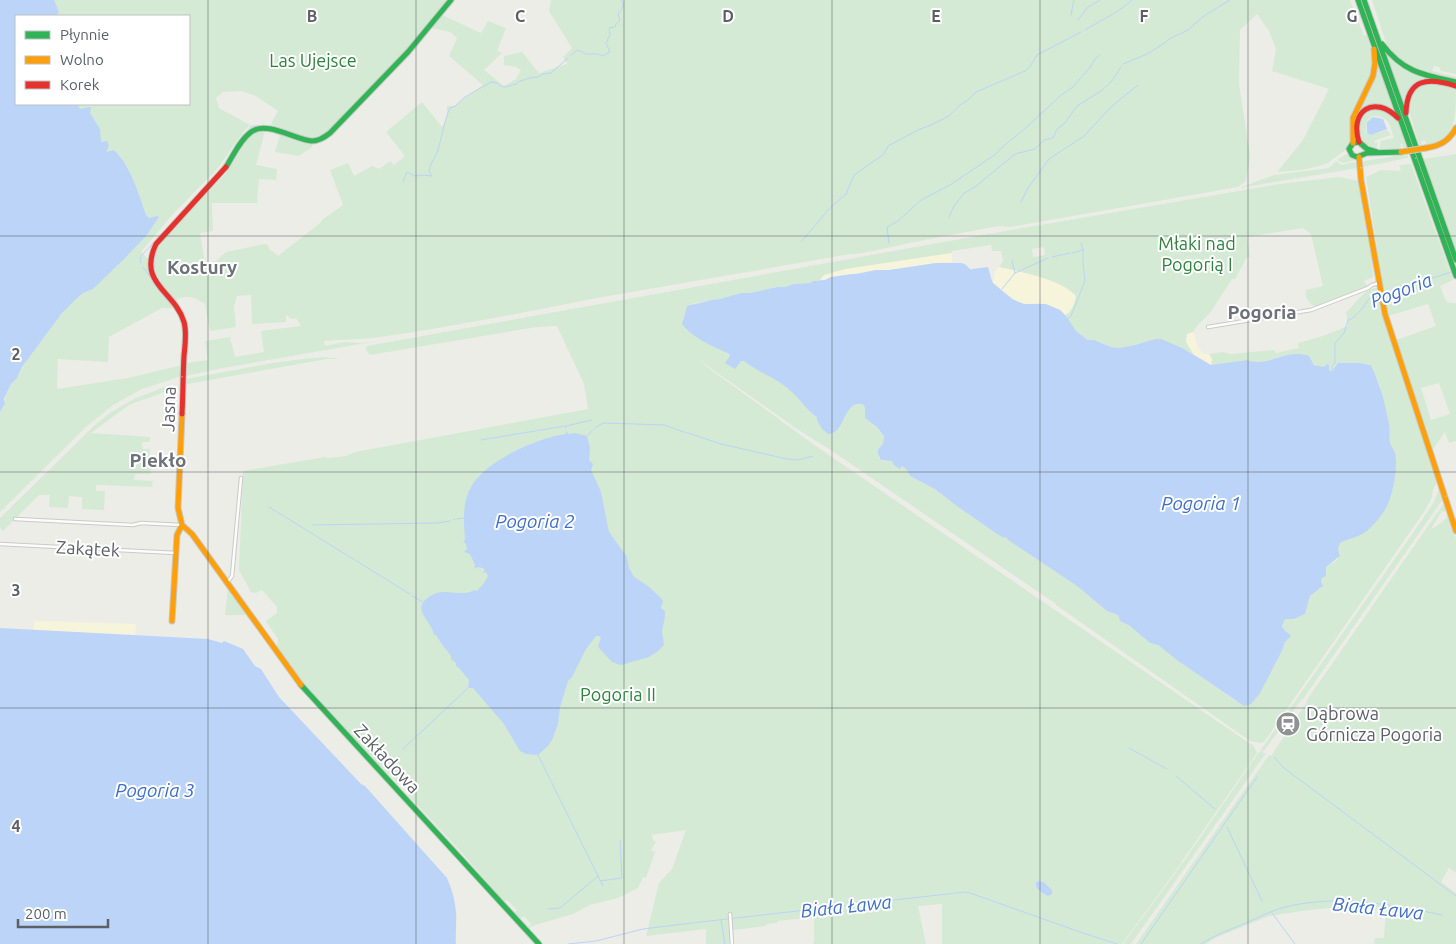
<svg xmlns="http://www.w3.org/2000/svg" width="1456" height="944" viewBox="0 0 1456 944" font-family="Ubuntu,sans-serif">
<rect width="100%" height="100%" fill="#edede7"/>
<path fill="#d4ead4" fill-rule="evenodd" d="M19 0H448L413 45 332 130C314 145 306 137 286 132L283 129 271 124 278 111 254 95 241 91 223 92 216 98 219 108 250 125 244 131 217 169 173 214 141 252 147 258C148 278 163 293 175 308H162L109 337 108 362 58 359 57 389 128 378 178 366H182V376L142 389 113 405 87 426 0 512V412L4 407 6 394 11 384 17 378 26 361 46 334 62 313 75 300 83 293 93 289 136 246 98 154 70 104H189V16H16L15 32 16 7Z
M551 0H1350L1364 36 1367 35 1373 57V68L1365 90 1352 116 1351 124V141L1348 148 1328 163 1323 165 1302 170 1277 172 1303 140 1329 89 1272 71 1276 49 1269 31 1257 14 1240 30 1239 84 1250 156 1246 181 1238 187 1010 227 999 226 929 239 863 253 844 255C762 270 680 283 597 298 525 312 453 327 380 337 361 340 343 339 324 341L325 346 344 342 361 343 377 341 217 369 186 376 187 363 208 360 205 341 230 337 235 357 264 352 261 331 301 326 296 318 292 319 286 315V322L252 324 251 295 237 296 234 307 236 327 210 331 205 304C195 298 186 293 175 301 163 285 146 268 157 247L225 174 251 134 258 131H265L256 165 277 169 276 180 259 179 257 203H212L213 231 200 233 205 263 216 261 226 252 264 244 268 245 269 249 278 256 320 223 322 220 343 205 330 170 348 163 354 176 372 166 379 169 390 161 394 165 405 156 386 132 422 102 442 127 447 117V106H455C464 97 472 93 483 85L449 56 457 38 450 32 432 28 442 15 481 33 488 21 506 28 497 51 502 53 484 70 504 86 516 79 521 70 516 67 504 65V56L522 52 539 73 567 64 563 57 572 48 549 11Z
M1372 0H1456V74L1441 71 1439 67 1434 66 1432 71 1456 77V80L1411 68 1402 64 1389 52Z
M1386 53C1402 70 1414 72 1435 79 1412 78 1413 88 1404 104Z
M1377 60 1394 110C1372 97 1367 105 1355 124L1354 119 1370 87Z
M1427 83H1437L1456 88C1456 115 1456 142 1426 146L1425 140 1421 142 1423 146 1420 147 1408 108C1408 94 1415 87 1427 83Z
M1381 108C1399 114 1401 132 1407 149H1404L1402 144 1399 145H1401L1402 147H1400L1401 150H1379L1381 141 1394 138C1390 126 1390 116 1373 116L1367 121 1366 133 1371 135 1387 130 1391 135 1374 141 1375 143 1378 142 1376 150C1357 146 1350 120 1369 110 1372 108 1377 108 1381 108Z
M280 135 312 145V147L299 156 275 152Z
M1346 154 1350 155 1356 160 1343 163 1337 160Z
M1456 154V252L1423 159Z
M1403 155V156L1408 155V158L1362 167 1364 161Z
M1336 161 1342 165 1354 162 1356 164 1357 168 1239 188 1274 175 1329 168Z
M1411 164 1453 280 1440 286 1446 301 1450 303H1456V441L1449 443 1445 432 1433 449 1396 340 1436 326 1428 304 1388 316 1381 283 1382 274 1380 267 1366 177 1381 170 1401 171 1399 165ZM1439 383 1450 414 1431 420 1421 388Z
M1339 177 1359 181 1372 259 1373 277 1364 281 1368 286 1315 307C1309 302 1304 298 1306 290L1323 286 1311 234 1303 228 1247 237 1250 257H1247L1235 279H1232L1210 313 1197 326 1193 332 1187 334 1186 342 1194 355 1167 342 1155 339 1135 345 1119 348 1111 347 1094 340H1088L1081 335 1071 326 1065 315 1069 313 1031 275 999 267 1003 261 1001 251H992L991 245 952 251V253L846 269 824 275 820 280 813 281 810 283 794 284 785 287H777L750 293H741L720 299 695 303 686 310 683 318V325L687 330 731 356 734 369 741 361H744L780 383 792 391 803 403 810 412 838 429C844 419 849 400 864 405L865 409V418L877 427 884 436 883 444C879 448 874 458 883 461 886 461 889 460 892 461L900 468 902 466 907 470 910 476 935 489 954 504 997 534 1004 538 1006 537 1008 540 1077 586 1107 611 1118 615 1120 621 1130 626 1150 643 1158 645 1178 661 1236 701 1272 671 1282 651 1285 642 1290 636V634L1285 631 1282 626 1285 618 1294 619 1305 614 1310 596 1321 588V582L1326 567 1337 560 1340 554 1338 549 1340 543 1351 537 1359 535 1390 497 1395 476V454L1390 444 1380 385 1371 365 1359 363 1332 372 1329 370 1327 364 1324 368C1318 365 1314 367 1311 359 1301 357 1289 353 1279 357 1268 360 1258 365 1247 360L1213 365H1211L1212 359 1209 354 1222 352 1230 354 1274 350 1276 353 1299 348 1298 343 1323 336 1348 326 1346 312C1356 304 1364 288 1377 288L1379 292 1382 307 1388 329 1387 331 1389 333 1437 482 1433 489 1432 497 1426 509 1264 742 1261 743 1250 741 1056 605V604L832 451 797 429 699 360 710 369 813 444 1249 743 1253 745 1257 753 1183 860 1182 859V862L1122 944H942V904L918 906 926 944H812L814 943V917L778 921 777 923 767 924 766 926 733 930 732 926H730V944H706V929L646 936 659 883 672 869 686 830 652 835 653 840 656 842 651 850 655 852 646 878 643 877 638 888 618 898 590 905 573 914 535 925 527 928 531 924 524 916 519 920 514 914 517 910 507 900 504 902 464 855 408 795 417 785 406 775 397 782 383 768 378 764 303 683 277 647 278 639 266 621 277 613V607L262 590 256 593 251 592 239 570 243 471 325 457 328 458 346 456 355 452 588 409 584 384 557 326 537 327 370 355 366 350 367 346 977 236 1279 184ZM1044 247 1045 255 1033 257 1032 249Z
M325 357 340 359H327L187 384 186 379C232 371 278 360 325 357Z
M170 385V390L129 405 91 433 150 437V442H142L143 449H150L148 468 151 469V474H135L134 480 153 481 152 487 96 485V491H105L104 510 82 509V497L69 496 68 508 49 507 50 495H39L3 531 0 528V518L96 424 111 412 136 398Z
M1439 489 1442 493H1441L1443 499 1303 699H1302L1265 750 1260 751 1417 527 1434 502Z
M1444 503 1447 509 1445 512 1442 511 1431 529 1441 523 1448 516 1456 539V873L1449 868 1441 882 1456 893V944H1374L1375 938H1384L1386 911 1341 907 1309 910 1269 916 1215 938 1206 944H1136L1269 755 1271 756 1307 702 1306 701Z
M228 589 229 590 232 596 233 595 247 615H225Z
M1264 751 1263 753H1266L1131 944H1123L1184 861 1259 752Z"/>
<path fill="#f6f4db" d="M952 253V262L936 263 889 270H876L820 280 824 275 846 269Z
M999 267C1020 272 1061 279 1076 296 1075 303 1072 312 1065 315L1060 310 1040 303 1028 304 1018 302 993 283 995 272Z
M1193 332 1198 348 1204 354H1209L1212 359 1211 365 1194 355 1186 342 1187 334Z
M35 621 136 624 135 635 33 630Z"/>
<path fill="#bbd4f8" d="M0 0H54L59 12 56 16H16V104H77L80 109 91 107 90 113 100 129 101 142 107 141 109 146 106 152 114 150C131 167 138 192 146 215L149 218 157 216 159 217 146 236 123 260 93 289 83 293 75 300 62 313 22 367 17 378 11 384 6 394 4 399 5 404 0 412Z
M1373 117 1383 119 1387 129 1371 135 1367 133V122Z
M936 263H962L966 265 971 270 972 269 988 267 991 278 993 283 1012 299 1024 304H1046L1060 310 1065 315 1076 331 1088 340H1094L1111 347 1119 348 1135 345 1155 339H1161L1182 348 1211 365 1247 360C1267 368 1286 348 1309 356L1314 365 1324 367 1327 364 1329 365V370L1332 372 1338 363H1359L1371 365C1380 384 1385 403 1389 424 1390 430 1389 437 1390 443 1391 446 1394 450 1395 453 1398 467 1393 494 1387 506 1383 514 1375 524 1368 530 1361 537 1349 538 1340 543L1338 549 1340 556 1326 567V576L1322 578 1321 582 1323 586 1310 596 1305 614 1294 619H1285L1282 626 1285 631 1290 634 1291 636 1285 642 1282 651 1260 693 1251 704 1244 706 1178 661 1158 645 1150 643 1130 626 1120 621 1118 615 1107 611 1077 586 1008 540 1006 537 1004 538 997 534 954 504 935 489 910 476 907 470 902 466 900 469 894 465 892 461 881 460C876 452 877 450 883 444L884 436 877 427 865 418V409L864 405C843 398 846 434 828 434L822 429 817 420V417C807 411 801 400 792 392 778 379 759 373 744 361H741L735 369 725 363 730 356 729 354C713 346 692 338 682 324L687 306 712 300 720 299 741 293H750L777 287H785L794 284 810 283 813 281 825 280 831 277 852 274H856L876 270H889Z
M566 430 568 434 575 433 587 436 590 448 589 460 593 464 591 470 601 492 609 532 627 557 629 568 634 577 648 586 662 599 663 601 661 608 665 611V616L662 631 664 645 658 651 649 657 621 665 612 662 600 649 598 646 601 638 599 636H596L586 649 572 677 568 681 560 707 558 724 552 740 548 746 538 755 526 754 520 751 504 724 473 688H468L469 680 459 668 456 666V663L451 659V656C446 649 441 644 436 635H434C432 620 408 609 432 595 444 587 462 598 474 590L477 591 484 583 488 576 486 572 482 573 485 570 483 568 478 567 474 569 475 565 470 554 464 552 467 549 466 544 463 541 465 540C464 523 462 507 469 491 481 462 537 438 566 434Z
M0 628 208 639 222 643 224 641 243 649 255 666 261 669 279 697 361 784 365 786 447 878C452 889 455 900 456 912 457 923 455 933 456 944H0Z
M1038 881 1043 882 1052 890V894L1048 896C1042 892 1035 890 1036 883Z"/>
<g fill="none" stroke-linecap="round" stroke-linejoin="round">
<path stroke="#bbd4f8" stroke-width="1" d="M1071 15 1074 0
M1078 20 1088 7 1100 0
M1085 30C1101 20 1118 13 1132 0
M571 55C580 45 581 55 590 54 596 54 597 53 602 56L610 52 606 43 610 35 609 28 615 27 616 24 620 20 618 14C621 9 626 6 621 0
M1123 64 1147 54 1166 42 1169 39 1188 30 1204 16 1230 0
M403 182 407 172 415 176 423 175 432 176 429 171C430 163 436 157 438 150 442 136 444 121 450 108L455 106 465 97 491 82 497 83 501 86 505 87 516 84 520 81 530 78 538 77 543 74 551 73 568 58
M1021 202 1028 188 1049 159 1084 136 1112 106 1138 85
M949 217 954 206 964 193 975 187 1015 154 1035 149 1044 140 1053 138 1057 129 1065 123 1077 106 1101 91 1112 81 1121 67
M801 242 829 209 846 194 854 175 884 154 888 146 918 130 931 125 949 116 960 105 967 101 976 92 1025 71 1029 68 1037 55 1081 32
M889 243 887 227 898 221 921 200 950 185 996 154 1000 149 1028 126 1060 96 1073 87 1091 66 1095 59 1100 55
M1072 253 1083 250 1081 243
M1052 257 1070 253
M1012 261 1015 273
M141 263 140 258 142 255 218 174 236 148 242 137 249 130 251 126H268
M143 267 161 292
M1002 289 1015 273 1048 258
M164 296 172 306
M1071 316 1085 281 1083 263V250
M1067 319 1070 317
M1332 372V366L1335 363V343L1344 333 1348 320 1353 318 1361 310 1370 298 1409 287 1416 282H1422L1425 279C1432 279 1446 274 1453 271
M566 426 592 420
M595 428 601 424 605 423 664 425 687 433
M688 433 721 444 787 459 798 460 813 456
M587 436 593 430
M481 440 565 426 566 428
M269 507 410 594
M457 519 464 518
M453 520 455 519
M313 525 437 523 450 521
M412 596 423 602
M1129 748 1167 769
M403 749 468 688
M538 755 603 886
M1274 757 1284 768 1456 896
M1176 776 1215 809
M1227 827 1262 901
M600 881 622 878 620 841
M548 909 560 908 598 876
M1272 913 1295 944
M721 920 725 944
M568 944 596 941 643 929 683 924 965 892 970 893 1083 933 1117 944
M1141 944 1257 777
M1201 944C1215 935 1231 929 1246 923 1257 918 1267 913 1278 909 1332 893 1389 904 1442 915"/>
<defs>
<path id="street" d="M1208 327 1311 310 1368 288 1372 285 1379 283
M15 519 133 525 141 523 182 525
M0 544 176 553
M227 583 232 576 241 478
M730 914 732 944"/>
<path id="fast" d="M1358 0 1456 276
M1364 0 1456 260
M1382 44C1403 72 1423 75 1456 82
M1377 152 1367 149 1359 142 1353 143 1349 149 1352 155 1357 157 1367 153 1401 152
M226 167C233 156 240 140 251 132 266 120 296 140 312 141 319 141 325 137 330 133L408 52 451 0
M301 685 539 944"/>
<path id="slow" d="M1353 143V118L1373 76 1375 63 1374 49
M1426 148C1440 146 1449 141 1456 128
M1359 157 1361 180 1385 314 1456 531
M182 525 192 534 301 685
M172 621 177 535 182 525 178 508 182 414"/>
<path id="jam" d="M1406 113C1407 78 1428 77 1456 86
M1359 142C1349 111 1374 94 1398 118
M182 414C183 395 183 375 184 356 185 345 187 333 184 322 175 291 137 284 156 244L226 167"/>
</defs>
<use href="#street" stroke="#cacbc9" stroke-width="4.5"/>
<use href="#fast" stroke="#c8c9c8" stroke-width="7"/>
<use href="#slow" stroke="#c8c9c8" stroke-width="7"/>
<use href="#jam" stroke="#c8c9c8" stroke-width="7"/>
<use href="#street" stroke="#fcfcfb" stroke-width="2.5"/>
<use href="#fast" stroke="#30b455" stroke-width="5"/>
<use href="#slow" stroke="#ff9f0a" stroke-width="5"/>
<use href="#jam" stroke="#e5322d" stroke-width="5"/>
<path stroke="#e4e4e4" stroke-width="1" stroke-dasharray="1 6" stroke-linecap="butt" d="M0 514C20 494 40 474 60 455 81 433 103 411 130 397 173 373 226 368 273 360L1456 151
M1133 944 1456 482"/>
<defs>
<path id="slow-bridge" d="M1401 152 1426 148"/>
</defs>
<use href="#slow-bridge" stroke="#c8c9c8" stroke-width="7" stroke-linecap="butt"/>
<use href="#slow-bridge" stroke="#ff9f0a" stroke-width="5"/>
</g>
<path fill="none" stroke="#5c5f66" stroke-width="1" stroke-opacity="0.55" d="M208 0V944M416 0V944M624 0V944M832 0V944M1040 0V944M1248 0V944M0 236H1456M0 472H1456M0 708H1456"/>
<defs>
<symbol id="station-disc" viewBox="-11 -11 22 22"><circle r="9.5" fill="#8f9193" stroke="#fff"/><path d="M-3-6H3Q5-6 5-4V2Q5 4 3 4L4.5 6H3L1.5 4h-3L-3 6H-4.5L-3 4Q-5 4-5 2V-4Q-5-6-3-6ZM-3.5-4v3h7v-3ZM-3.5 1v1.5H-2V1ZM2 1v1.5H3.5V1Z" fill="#fff"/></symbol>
</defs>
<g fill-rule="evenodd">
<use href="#station-disc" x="1274" y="710" width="28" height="28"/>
</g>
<g text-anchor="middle" stroke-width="4" stroke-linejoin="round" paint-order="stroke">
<g font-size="18" fill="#2f823f" stroke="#fff">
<text x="313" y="67">Las Ujejsce</text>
<text x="1197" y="250">Młaki nad<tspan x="1197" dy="21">Pogorią I</tspan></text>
<text x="618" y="701">Pogoria II</text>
</g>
<g font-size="18" fill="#5c5f66" stroke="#fff">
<text transform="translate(169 409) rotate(-88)" y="6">Jasna</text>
<text transform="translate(88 549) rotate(3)" y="6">Zakątek</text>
<text transform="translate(387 759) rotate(47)" y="6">Zakładowa</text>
</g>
<g font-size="18" fill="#5c5f66" stroke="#fff" text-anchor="start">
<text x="1306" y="720">Dąbrowa<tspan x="1306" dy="21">Górnicza Pogoria</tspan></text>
</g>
<g font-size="19" font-weight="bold" fill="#6d7178" stroke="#fff">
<text x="202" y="274">Kostury</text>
<text x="1262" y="319">Pogoria</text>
<text x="158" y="467">Piekło</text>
</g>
<g font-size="19" font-style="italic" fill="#3f6fca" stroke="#fff">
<text transform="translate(1401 290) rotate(-21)" y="7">Pogoria</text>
<text x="1201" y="510">Pogoria 1</text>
<text x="535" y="528">Pogoria 2</text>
<text x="155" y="797">Pogoria 3</text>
<text transform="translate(846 906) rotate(-6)" y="7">Biała Ława</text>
<text transform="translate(1378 908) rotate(6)" y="7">Biała Ława</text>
</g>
</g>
<g font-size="16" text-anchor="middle" font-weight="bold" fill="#5c5f66" stroke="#fff" stroke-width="4" stroke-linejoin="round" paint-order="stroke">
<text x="312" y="22">B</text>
<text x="520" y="22">C</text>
<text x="728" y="22">D</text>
<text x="936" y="22">E</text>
<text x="1144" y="22">F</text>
<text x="1352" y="22">G</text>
<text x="16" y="360">2</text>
<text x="16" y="596">3</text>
<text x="16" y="832">4</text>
</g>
<rect x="15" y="15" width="175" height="90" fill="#ffffff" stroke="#bebfc2"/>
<rect x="25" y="31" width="25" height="8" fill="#30b455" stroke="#bebfc2"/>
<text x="60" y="40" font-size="15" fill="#5c5f66">Płynnie</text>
<rect x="25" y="56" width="25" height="8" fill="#ff9f0a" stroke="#bebfc2"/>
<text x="60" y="65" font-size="15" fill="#5c5f66">Wolno</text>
<rect x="25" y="81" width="25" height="8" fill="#e5322d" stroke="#bebfc2"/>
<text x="60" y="90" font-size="15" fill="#5c5f66">Korek</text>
<path d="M18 919v8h90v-8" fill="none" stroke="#5c5f66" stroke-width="2.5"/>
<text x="25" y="919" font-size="15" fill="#5c5f66" stroke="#ffffff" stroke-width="4" paint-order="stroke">200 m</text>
</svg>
